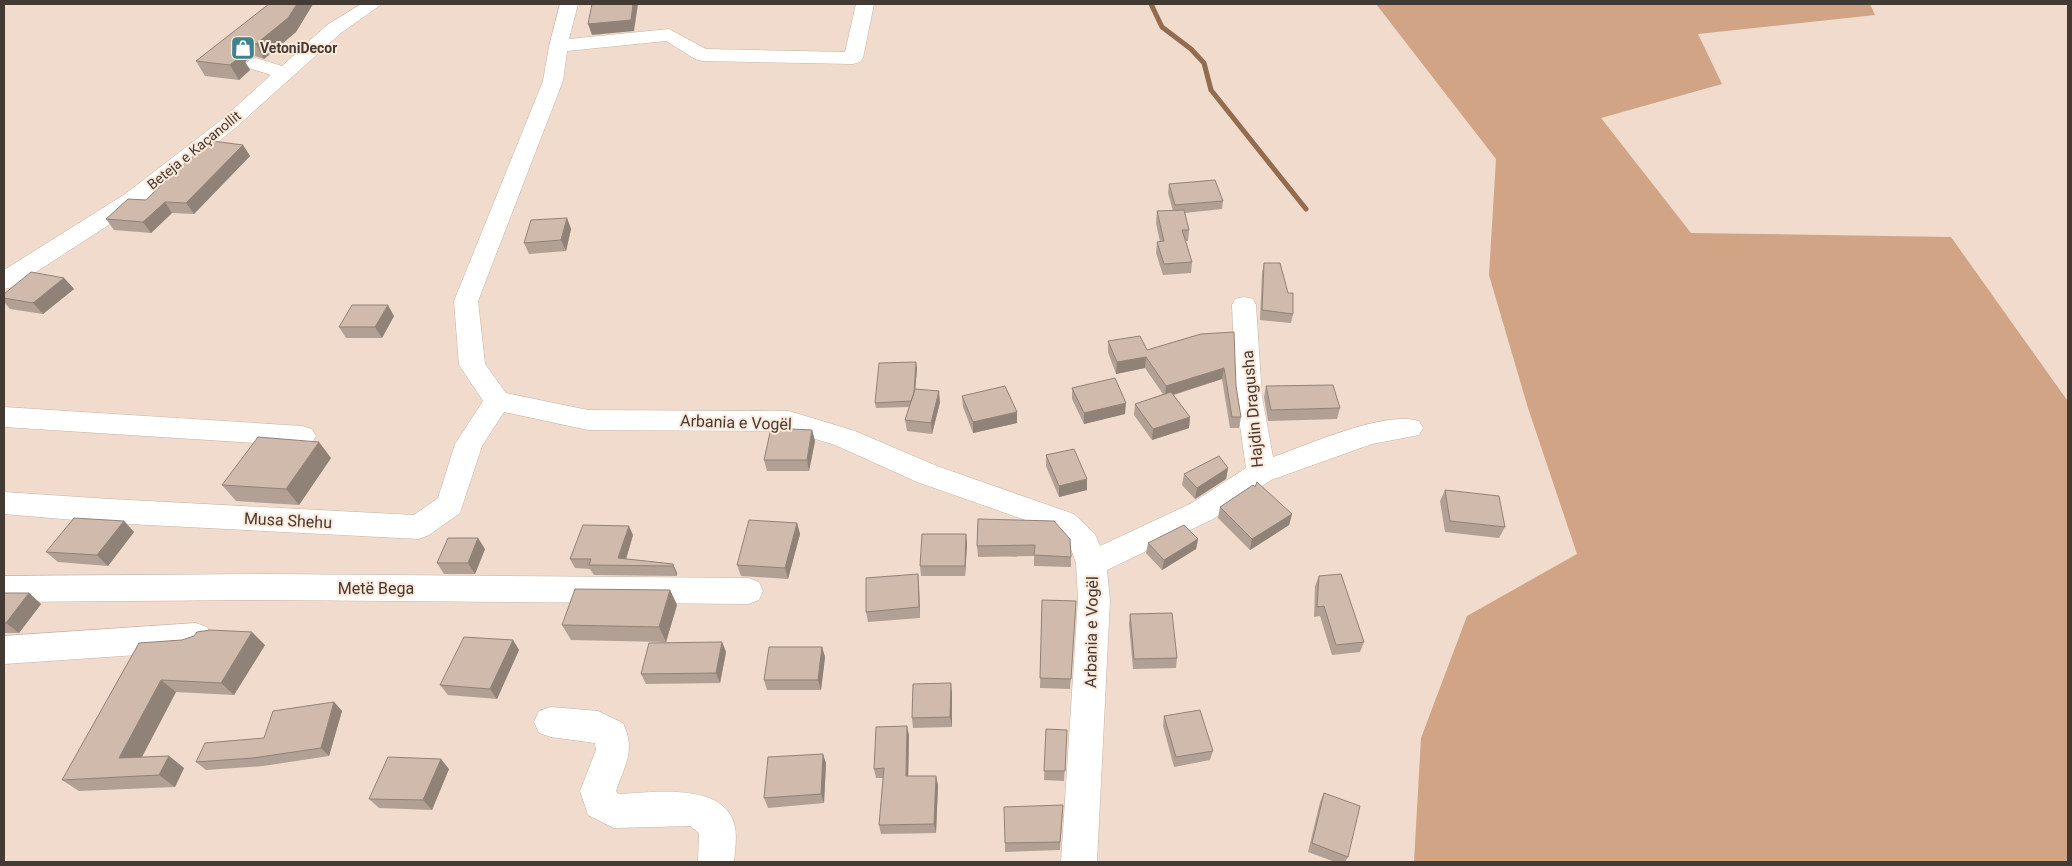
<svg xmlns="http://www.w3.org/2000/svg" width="2072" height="866" viewBox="0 0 2072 866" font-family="Roboto,sans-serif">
<rect width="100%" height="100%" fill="#f0dbcc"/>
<path fill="#d1a485" d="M1376 4H1870L1875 15 1698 34 1722 84 1601 118 1691 233 1951 237 2067 400 2068 862H1414L1421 738 1467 616 1577 554 1528 408 1489 275 1496 159Z"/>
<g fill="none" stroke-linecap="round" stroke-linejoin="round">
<path stroke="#936b4f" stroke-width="5" d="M1151 4 1162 27 1191 49 1204 63 1211 90 1306 209"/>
<defs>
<path id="minor" d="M361 4H382L341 33 234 129 141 204 13 287 4 289V270L125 194 220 121 271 75 249 68 246 64 249 60 256 58 282 66 327 25Z
M560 4H578L569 39 669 29 706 49 845 52 856 4H874L863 58 860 62 853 64 702 61 695 59 666 41 567 51 563 81 478 301 485 364 506 393 588 410 789 411 855 431 937 466 1074 514 1095 534 1100 546 1192 503 1246 468 1236 397 1232 305 1235 299 1244 297 1253 299 1256 305 1262 397 1273 457C1307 445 1385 410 1419 421L1423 428 1419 435 1372 444 1271 480 1213 519 1107 570 1110 600 1097 862H1061L1078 600 1076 563 1071 549 1054 530 917 482 835 445 789 431 588 430 504 412 482 446 460 513 429 535 419 539 110 523 4 514V492L110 499 414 515 438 498 455 444 483 401 459 365 454 301 543 81 549 46Z
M4 407 302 426 312 429 316 436 312 443 302 446 4 427Z
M269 574 748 578 759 582 763 591 759 600 748 604 269 600 4 602V576Z
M196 623 207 627 212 637 207 647 196 651 4 664V636Z
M551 707 598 711 623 723C636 751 625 764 616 791L618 794C652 793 726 781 735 827 737 838 735 851 734 862H698L699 833 690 826 614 828 588 815 580 791 596 750 595 743 551 737 539 733 534 722 539 711Z"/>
</defs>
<use href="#minor" stroke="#c7b3a4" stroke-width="1"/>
<use href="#minor" fill="#fff" fill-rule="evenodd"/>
</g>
<path fill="#b2a094" d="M269 4H313L296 32 264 59 255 56 248 59 245 62 250 70 239 80 205 76 196 61Z
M243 145 250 156 194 214 172 213 151 233 114 230 106 219 146 200Z
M1169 184 1223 201 1222 209 1185 213 1189 230 1188 241H1186L1192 262 1191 273 1163 275 1156 253 1157 242H1160L1156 223 1157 211H1173L1168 193Z
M567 218 571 229 566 251 529 254 524 243Z
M1264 263 1293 314 1291 323 1260 320 1262 273Z
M64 278 74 289 43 314 10 309 4 302V294Z
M394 316 382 338H346L339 327Z
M1201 334 1236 386 1241 417 1239 428H1230L1222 379 1174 395 1190 417 1189 428 1152 440 1134 415 1135 404 1163 394 1145 368 1116 374 1108 352V341L1147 350Z
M917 368 915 389 940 402 932 434 907 431 905 420 909 407 876 408 875 403Z
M1266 386 1340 408 1337 419 1268 421 1264 397Z
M1072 388 1125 414 1084 424 1072 399Z
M962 396 1017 412V423L973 433 963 407Z
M812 430 815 441 809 471H767L764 460Z
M1046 455 1087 490 1059 497 1046 466Z
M331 458 299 505 236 501 222 485Z
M1228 468 1226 479 1195 499 1182 485 1184 474Z
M1445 490 1505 527 1499 538 1445 532 1440 501Z
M1220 507 1292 514 1289 525 1250 550 1218 518Z
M978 519 1071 557V567L1034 566V556L978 557 977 546Z
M124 521 134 532 108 566 58 562 46 552Z
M797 523 800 534 788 579 741 576 737 565Z
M966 534 967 545 965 576H921L920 566Z
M633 535 626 559 673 564 677 573V576L594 575 590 569 575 568 570 559Z
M1198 539 1196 549 1162 570 1146 553 1148 543Z
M485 549 475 574H444L437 563Z
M1319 576 1364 642 1360 652 1332 655 1320 616 1314 617 1315 586Z
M919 585 920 618 868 622 866 612Z
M670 590 677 605 666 642 571 640 562 625Z
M4 593H29L41 604 19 633H4Z
M1042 600 1076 601 1070 689 1040 688Z
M1130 614 1177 658 1176 668 1133 669 1129 624Z
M182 640 265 645 234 695 176 692 142 757 169 756 184 768 175 787 79 791 62 780Z
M513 640 519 650 497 699 448 695 440 685Z
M722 642 726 652 720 683 646 684 641 674Z
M822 647 825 657 821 690H767L764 680Z
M952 693V727L913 728 912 718Z
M334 702 342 711 329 756 263 766 206 770 196 762 264 738Z
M1164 716 1213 751 1210 760 1174 767 1163 726Z
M1046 729 1067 730 1064 781 1044 780Z
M909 735 908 776 938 785 936 833 881 834 879 825 883 778H876L874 769Z
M826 763 824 803 768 808 764 798Z
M449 769 432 810 379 808 369 799Z
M1324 793 1348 857 1345 862H1335L1308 852 1320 802Z
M1063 805 1060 850 1005 852V843Z"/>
<path fill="#918278" d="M297 4H313L296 32 264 59 256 44Z
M633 4H638L634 31 592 35 588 24Z
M247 41 255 56 248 59 245 62 250 70 239 80 230 65 236 49 239 44Z
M243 145 250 156 194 214 186 203Z
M165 202 172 213 151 233 143 222Z
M567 218 571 229 566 251 561 240Z
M64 278 74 289 43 314 33 303Z
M388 305 394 316 382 338 375 327Z
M1146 357 1145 368 1116 374 1117 362Z
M916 362 917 368 914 407 913 401Z
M1224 368 1222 379 1165 397 1166 386Z
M939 391 940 402 932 434 931 423Z
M1126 403 1125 414 1084 424V413Z
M1017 412V423L973 433V422Z
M1190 417 1189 428 1152 440 1153 429Z
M812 430 815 441 809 471 807 460Z
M319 442 331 458 299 505 286 489Z
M1228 468 1226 479 1195 499 1197 488Z
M1087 479V490L1059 497V486Z
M1292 514 1289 525 1250 550 1252 539Z
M124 521 134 532 108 566 97 555Z
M797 523 800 534 788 579 785 568Z
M629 526 633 535 624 566 618 558Z
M966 534 967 545 965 576V566Z
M478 538 485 549 475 574 468 563Z
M1198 539 1196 549 1162 570 1164 560Z
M673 564 677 573V576L673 566Z
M918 574 919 585 920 618 919 607Z
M670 590 677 605 666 642 659 627Z
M29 593 41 604 19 633 6 623Z
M252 632 265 645 234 695 221 683Z
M513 640 519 650 497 699 490 689Z
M722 642 726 652 720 683 716 673Z
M822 647 825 657 821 690 818 680Z
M161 680 176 692 135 770 119 758Z
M951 683 952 693V727L950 717Z
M334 702 342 711 329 756 321 748Z
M907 726 909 735 908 786 906 776Z
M823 754 826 763 824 803 821 794Z
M169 756 184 768 175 787 159 775Z
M441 759 449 769 432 810 423 800Z
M936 776 938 785 936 833 934 824Z"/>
<path fill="#cfbaac" stroke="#918278" d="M269 4H297L288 18 256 44 247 41 239 44 236 49 242 55 230 65 196 61Z
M592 4H633L631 20 588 24Z
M212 141 243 145 186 203 165 202 143 222 106 219 128 199 146 200 179 168Z
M1215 180 1223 201 1175 205 1169 184Z
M1184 210 1189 230H1182L1192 262 1164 264 1157 242 1164 241 1157 211Z
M567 218 561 240 524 243 531 220Z
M1264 263H1280L1288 293H1293V314L1262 310Z
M31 272 64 278 33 303 4 298V294Z
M352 305H388L375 327H339Z
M1234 332 1236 386 1241 417H1232L1224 368 1166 386 1146 357 1117 362 1108 341 1140 336 1147 350 1201 334Z
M916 362 914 393 911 401 875 403 879 363Z
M1115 378 1126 403 1084 413 1072 388Z
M1333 385 1340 408 1271 410 1266 386Z
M1005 386 1017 412 973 422 962 396Z
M915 389 939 391 931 423 905 420Z
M1171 392 1190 417 1153 429 1135 404Z
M771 428 812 430 807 460H764Z
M258 437 319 442 286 489 222 485Z
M1074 449 1087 479 1059 486 1046 455Z
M1219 456 1228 468 1197 488 1184 474Z
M1257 482 1292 514 1252 539 1220 507 1253 485 1255 487Z
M1445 490 1499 496 1505 527 1450 521Z
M74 518 124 521 97 555 46 552Z
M978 519 1054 521 1070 539 1071 557 1034 555 1035 545 977 546Z
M749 520 797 523 785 568 737 565Z
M583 525 629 526 618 558 673 564V566L589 565 591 559H570Z
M1184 525 1198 539 1164 560 1148 543Z
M922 534H966L965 566H920Z
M448 538H478L468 563H437Z
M918 574 919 607 866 612V578Z
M1341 574 1364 642 1336 645 1324 606 1317 607 1319 576Z
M575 589 670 590 659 627 562 625Z
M4 593H29L6 623H4Z
M1042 600 1076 601 1071 679 1040 678Z
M1172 613 1177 658 1134 659 1130 614Z
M210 630 252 632 221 683 161 680 119 758 169 756 159 775 62 780 139 643 182 640 194 636 197 632Z
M464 637 513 640 490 689 440 685Z
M722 642 716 673 641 674 649 643Z
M769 647H822L818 680H764Z
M951 683 950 717 912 718 913 684Z
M334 702 321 748 253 758 196 762 205 743 264 738 273 711Z
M1200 710 1213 751 1176 757 1164 716Z
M907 726 906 776H936L934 824 879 825 884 768 874 769 876 727Z
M1046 729 1067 730 1065 771H1044Z
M823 754 821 794 764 798 768 757Z
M388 757 441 759 423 800 369 799Z
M1324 793 1360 806 1348 857 1312 843Z
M1063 805 1060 842 1005 843 1004 807Z"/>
<defs>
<symbol id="shop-square" viewBox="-11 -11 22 22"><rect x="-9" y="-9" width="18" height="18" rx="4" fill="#3c838c" stroke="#fde8d9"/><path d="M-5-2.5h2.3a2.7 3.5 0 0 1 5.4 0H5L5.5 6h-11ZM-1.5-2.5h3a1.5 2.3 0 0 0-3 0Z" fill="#fff"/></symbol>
</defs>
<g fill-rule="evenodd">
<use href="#shop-square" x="229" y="34" width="28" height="28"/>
</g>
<g text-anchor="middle" stroke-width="4" stroke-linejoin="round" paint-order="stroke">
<g font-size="14" font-weight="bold" fill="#433a34" stroke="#fde8d9" text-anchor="start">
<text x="260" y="53">VetoniDecor</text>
</g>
<g font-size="14" fill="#433a34" stroke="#fde8d9">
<text transform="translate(194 150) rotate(-39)" y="5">Beteja e Kaçanollit</text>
</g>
<g font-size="16" fill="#433a34" stroke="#fde8d9">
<text transform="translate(1252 409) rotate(-95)" y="6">Hajdin Dragusha</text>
<text transform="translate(736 422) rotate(2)" y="6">Arbania e Vogël</text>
<text transform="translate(288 520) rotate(3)" y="6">Musa Shehu</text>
<text x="376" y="594">Metë Bega</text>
<text transform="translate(1091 632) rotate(-89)" y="6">Arbania e Vogël</text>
</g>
</g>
<rect width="2072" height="866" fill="none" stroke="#433a34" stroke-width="10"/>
</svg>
